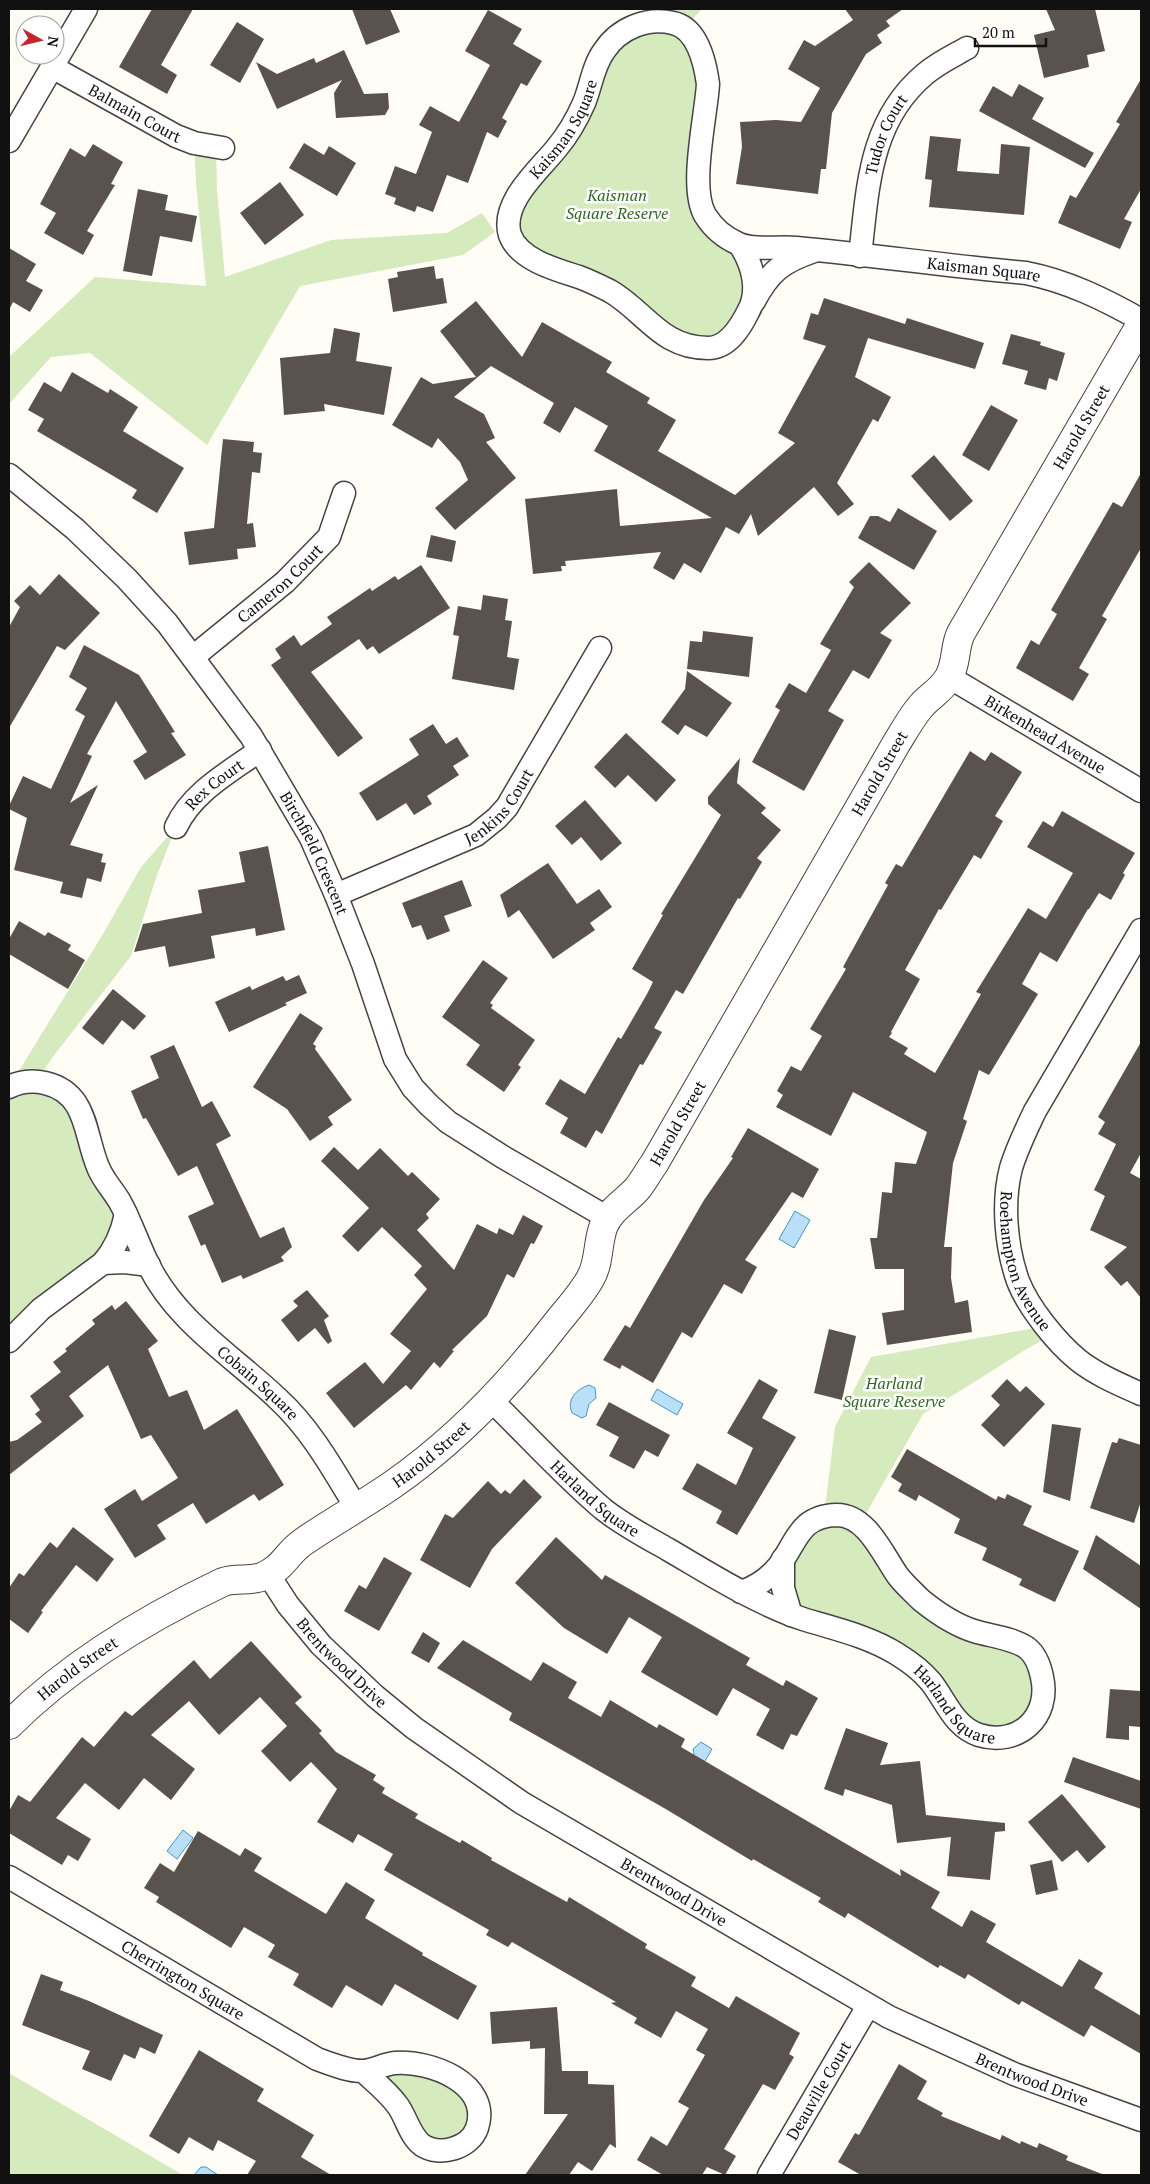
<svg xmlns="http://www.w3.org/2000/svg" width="1150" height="2184" viewBox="0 0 1150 2184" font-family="'PT Serif',serif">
<rect width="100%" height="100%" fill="#fffdf5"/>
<path fill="#d5ebbd" d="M656 9H702L685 27 707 71 699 165 721 234 755 290 710 348 552 269 509 222 598 62 654 21Z
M194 143 216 147 217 190 225 277 331 240 447 233 482 213 495 232 463 255 300 286 207 445 90 353 51 357 9 404V357L95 277 206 286 196 183Z
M176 827 157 875 131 956 52 1058 37 1081 65 1091 123 1231 9 1341V1087L103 934 141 867Z
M1047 1326 1054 1334 1025 1350 923 1414 860 1524 914 1593 1028 1649 1040 1711 992 1737 929 1680 791 1615 786 1552 824 1517 835 1427 871 1357Z
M379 2065 456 2078 476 2131 430 2148Z
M9 2073 183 2175H9Z"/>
<path fill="#b9e0f7" stroke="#3f96cf" d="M795 1211 810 1220 794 1248 779 1239Z
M589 1385 595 1388 596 1398 589 1404 586 1416 582 1418 572 1413C566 1399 577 1389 589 1385Z
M657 1389 683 1404 677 1415 651 1400Z
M701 1742 712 1749 698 1773 692 1757 694 1754 693 1749Z
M183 1830 193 1838 177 1859 167 1851Z
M201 2167H206L218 2175H194Z"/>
<path fill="#5a524d" d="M152 9H193L161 65 177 75 167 94 119 67Z
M352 9H390L400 32 366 45Z
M845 9H903L886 21 890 26 877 35 882 43 866 54 832 113 826 169H821L818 194 736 184 742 147 740 122 776 120 801 122 820 88 788 69 804 40 815 46 853 20Z
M1046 9H1095L1105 51 1087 55 1089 67 1044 78 1034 35 1055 30Z
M488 10 522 29 513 44 542 61 527 86 521 83 502 118 507 121 498 138 487 132 468 183 447 175 433 212 417 206 415 212 394 204 396 198 385 194 395 166 416 174 432 132 419 125 430 106 459 122 490 65 465 51Z
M237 22 264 39 240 83 210 65Z
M344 50 364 94 388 93 389 108 385 115 336 118 334 93 342 80 277 109 256 62 277 74 314 58 316 63Z
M1141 79V189L1124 219 1132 222 1120 249 1058 223 1070 195 1076 198 1120 124 1116 122Z
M1019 84 1044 98 1032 119 1094 153 1085 168 979 111 993 86 1012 97Z
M930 136 961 139 957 171 999 174 1001 144 1030 147 1024 215 929 207 932 180 925 179Z
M304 143 324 155 329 146 356 163 337 196 289 168Z
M93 144 123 162 111 184 115 185 87 231 94 235 83 255 44 233 56 213 40 204 70 148 85 157Z
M280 182 304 215 265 245 240 213Z
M138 189 168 195 165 210 197 216 192 242 160 236 152 276 123 271Z
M9 248 36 264 26 281 43 290 30 312 13 302 9 310Z
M434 266 436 279 443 278 447 303 393 312 388 279 398 277 397 272Z
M824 298 905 324 907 318 984 343 975 369 868 338 855 377 891 397 878 422 873 419 837 483 854 504 838 516 814 487 758 536 751 514 739 534 726 527 701 573 684 563 674 580 653 568 661 552 565 561 566 566H561L562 571 533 574 525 499 617 489 620 526 712 518 594 451 608 426 575 407 560 433 543 423 554 403 491 366 454 397 484 414 495 438 486 442 516 478 455 530 435 508 468 480 460 462 438 438 432 448 392 425 421 377 433 384 476 377 440 331 476 301 522 357 542 322 612 362 606 372 650 398 647 403 676 420 658 451 735 495 795 443 778 433 826 346 803 339 811 313 818 315Z
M334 328 360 333 356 361 392 367 384 415 324 404 325 411 284 415 280 358 330 353Z
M1011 334 1041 342 1040 345 1065 353 1057 381 1049 378 1046 390 1024 384 1028 371 1002 364Z
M72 372 108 393 110 389 138 407 123 431 184 468 157 513 132 498 137 490 37 431 44 419 28 410 44 382 61 392Z
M991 405 1018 420 989 471 962 455Z
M223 439 254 442 253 452 262 453 260 473 252 472 247 524 253 523 256 547 237 549 238 559 189 565 184 532 214 528Z
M934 455 973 501 950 521 911 476Z
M1141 473V548L1102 616 1107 619 1079 668 1089 674 1073 701 1016 668 1031 640 1039 645 1057 614 1051 610 1113 502 1122 507Z
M898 508 937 531 914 570 858 538 870 516H878L890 522Z
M431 535 456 541 452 562 426 557Z
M869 562 911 603 880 633 892 640 869 679 853 670 828 711 844 720 804 791 752 762 780 710 775 707 789 683 806 693 831 650 820 644 854 587 849 582Z
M421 565 450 608 379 654 373 646 367 650 359 639 311 672 363 738 338 757 271 665 281 658 275 649 294 635 301 646 332 624 327 617 370 588 372 591 395 576 398 580Z
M59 574 100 613 65 650 57 646 9 728V627L20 607 14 601 30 585 40 595Z
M483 595 508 599 505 620 512 621 507 657 519 659 514 690 452 679 459 636 453 635 458 606 481 610Z
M703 631 753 637 749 677 687 669 690 641 702 642Z
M84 645 139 675 175 732 171 733 186 755 145 780 133 761 147 752 116 701 87 754 92 756 70 803 98 785 70 845 103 854 101 862 106 863 101 882 87 878 82 898 60 893 63 882 14 870 27 818 9 809V806L23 776 51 789 85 716 75 710 87 688 69 677Z
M687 671 732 703 707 737 685 725 678 735 661 722 685 689Z
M433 724 446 744 457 737 469 756 453 766 459 775 427 796 432 804 414 815 406 803 377 821 359 793 419 755 409 739Z
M626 733 676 780 656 802 628 775 615 788 594 767Z
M970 751 985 761 991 752 1022 772 995 816 1003 821 981 859 974 855 941 910 939 909 905 970 920 979 891 1032 892 1033 889 1037 908 1048 904 1054 935 1073 981 994 976 992 1028 908 1046 919 1073 873 1027 847 1043 821 1053 827 1062 811 1135 853 1123 873 1125 875 1111 900 1099 893 1089 909H1088L1057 962 1040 952 1022 984 1038 994 989 1075 979 1070 963 1119 967 1121 953 1163 944 1247H952L951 1278 955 1303 968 1300 972 1332 887 1345 882 1313 904 1310V1269H875L870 1238H877L882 1192 892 1193 895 1162 916 1164 927 1132 853 1092 831 1136 776 1107 783 1095 777 1091 791 1066 801 1071 822 1036 810 1029 846 969 843 967 888 885 885 883 896 864 902 867Z
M740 758 737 783 766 808 761 813 781 830 757 858 762 862 740 899 738 898 683 994 676 990 654 1028 662 1032 643 1065 640 1064 602 1134 596 1130 586 1148 560 1133 568 1118 545 1104 560 1079 585 1094 618 1037 621 1039 647 994 653 982 632 969 663 915 661 914 721 815 708 804V797Z
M585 800 622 843 601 861 581 837 572 845 555 826Z
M268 846 285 930 256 936 255 928 211 936 215 958 169 967 165 946 134 952 143 924 202 913 198 890 245 882 239 852Z
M548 863 577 904 599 889 612 907 590 923 595 930 553 959 519 910 508 918 500 895Z
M462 880 472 906 444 916 450 931 427 940 421 925 412 928 402 903Z
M19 921 45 936 48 932 71 945 68 950 85 960 68 989 9 954V939Z
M483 960 508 978 490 1003 493 1005 491 1008 535 1040 518 1065 521 1067 504 1092 466 1065 480 1045 442 1017Z
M299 975 307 993 285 1003 287 1005 229 1032 215 1002 250 986 252 990 283 976 286 981Z
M113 989 146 1016 134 1030 122 1020 103 1045 82 1028Z
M300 1013 323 1028 313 1044 316 1046 315 1049 352 1100 328 1117 333 1125 310 1141 287 1109 253 1087Z
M1141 1042V1153L1130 1173 1141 1179V1298L1127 1281 1121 1286 1104 1267 1127 1247 1090 1230 1105 1196 1094 1190 1116 1144 1098 1134 1105 1122 1098 1117Z
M174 1045 202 1107 212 1101 231 1136 216 1144 260 1238 284 1227 292 1247 281 1257 284 1261 243 1279 241 1275 222 1283 205 1244 201 1246 188 1216 214 1204 197 1166 178 1176 146 1118 143 1119 131 1091 159 1078 150 1056Z
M748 1128 819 1169 803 1198 792 1192 745 1260 757 1267 742 1294 724 1284 692 1338 682 1332 653 1383 622 1365 620 1369 603 1360 625 1325 630 1328 704 1200 733 1158 731 1157Z
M334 1147 358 1170 380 1148 408 1176 412 1172 440 1199 426 1214 429 1218 417 1230 454 1270 477 1224 497 1234 499 1228 513 1235 523 1215 543 1226 534 1244 531 1243 514 1278 507 1274 487 1316 452 1350 454 1351 440 1368 434 1362 411 1390 406 1385 354 1428 326 1393 365 1362 383 1384 411 1351 390 1334 427 1289 414 1275 422 1266 382 1227 358 1252 342 1236 369 1208 321 1161Z
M307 1290 329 1316 324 1320 332 1341 328 1344 315 1328 298 1342 281 1320 298 1306 293 1301Z
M126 1301 158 1341 148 1349 169 1397 187 1390 204 1430 237 1409 284 1485 259 1501 254 1494 206 1524 193 1503 157 1525 166 1539 135 1558 104 1509 135 1489 142 1501 178 1478 151 1435 141 1439 108 1365 69 1396 84 1416 9 1475V1442L17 1440 42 1422 35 1414 40 1410 30 1396 61 1372 53 1362 67 1351 65 1349 95 1324 92 1320 112 1305 115 1310Z
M829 1329 856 1336 842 1400 814 1393Z
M759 1379 778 1390 762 1418 796 1437 737 1535 716 1523 722 1511 682 1489 697 1463 736 1485 753 1448 727 1433Z
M1007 1379 1020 1392 1026 1386 1045 1404 1004 1447 981 1425 1000 1405 991 1396Z
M609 1402 670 1435 658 1457 645 1450 634 1469 609 1456 619 1437 596 1425Z
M1052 1424 1081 1428 1070 1501 1043 1492Z
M1119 1438 1141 1445V1501L1134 1523 1090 1508 1112 1442 1117 1443Z
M907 1449 996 1500 998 1496 1005 1499 1007 1494 1032 1506 1023 1525 1079 1551 1055 1602 1019 1585 1022 1579 982 1560 987 1548 954 1533 960 1519 919 1495 916 1501 898 1491 902 1484 891 1477Z
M524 1479 542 1497 492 1549 470 1588 420 1560 445 1514 453 1518 488 1481 501 1494 505 1490 510 1494Z
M73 1527 114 1559 97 1582 76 1565 41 1611 43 1612 28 1633 9 1619V1588L19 1573 24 1576 50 1542 57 1548Z
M1096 1535 1141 1566V1609L1083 1569Z
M556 1537 602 1580 605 1575 750 1658 746 1665 783 1686 786 1680 818 1698 797 1736 791 1734 783 1750 756 1735 770 1709 733 1688 717 1716 641 1672 662 1637 629 1617 607 1654 564 1628 515 1583Z
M384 1557 412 1573 379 1631 344 1611 359 1585 366 1589Z
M423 1632 440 1643 429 1663 411 1653Z
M463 1640 531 1681 543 1662 577 1682 568 1698 601 1717 610 1700 657 1728 659 1724 685 1739 681 1747 901 1876 900 1869 940 1892 931 1908 962 1927 971 1910 996 1924 986 1942 1062 1987 1079 1959 1103 1973 1094 1988 1141 2016V2054L1091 2025 1084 2037 1022 2001 1019 2005 968 1974 965 1979 940 1965 938 1968 848 1913 845 1918 818 1902 821 1898 753 1859 752 1861 664 1808 509 1720 512 1713 437 1668Z
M251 1641 302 1697 295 1703 322 1731 319 1733 336 1752 376 1775 373 1780 385 1788 382 1793 418 1814 415 1818 460 1843 462 1840 492 1858 491 1860 567 1902 569 1897 647 1944 645 1948 696 1977 691 1986 729 2008 736 1996 800 2033 789 2054 794 2057 775 2090 763 2084 724 2149 736 2156 725 2175 707 2167 702 2175H663L637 2160 651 2136 667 2146 689 2108 678 2102 705 2055 696 2050 708 2029 676 2011 661 2038 634 2023 637 2018 611 2003 616 2002 512 1942 508 1947 486 1935 489 1930 384 1870 393 1854 358 1834 353 1843 317 1822 337 1789 311 1762 290 1782 261 1751 287 1726 260 1697 219 1735 189 1701 151 1735 195 1769 171 1800 144 1778 119 1810 85 1783 56 1818 91 1839 78 1861 68 1855 62 1865 9 1833V1811L18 1795 30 1802 82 1737 94 1747 125 1711 132 1716 194 1660 210 1679Z
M1110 1689 1141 1691V1727L1129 1726V1740L1106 1738Z
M846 1728 888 1743 880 1765 920 1761 926 1815 1005 1823V1831L995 1832 990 1880 947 1876 951 1837 897 1843 892 1805 845 1789 843 1796 824 1789Z
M1073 1757 1141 1781V1809L1064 1782Z
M1062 1794 1106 1847 1088 1863 1077 1850 1062 1862 1028 1822Z
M198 1831 240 1856 245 1848 262 1858 254 1871 326 1914 346 1882 375 1900 365 1918 423 1953 422 1955 477 1986 458 2020 395 1984 382 2006 346 1985 332 2008 293 1985 299 1974 268 1957 275 1945 244 1927 231 1948 156 1902 159 1897 144 1888 160 1863 174 1872Z
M1052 1860 1058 1890 1036 1895 1030 1865Z
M41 1974 63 1982 60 1990 89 2001 163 2035 155 2054 140 2047 135 2059 124 2054 111 2081 82 2069 90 2051 22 2025Z
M557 2007 562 2071H588V2084L614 2085 616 2148 610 2144 592 2171 578 2162 569 2175H525L568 2114H544L545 2048 530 2049V2041L492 2044 490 2012Z
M199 2050 264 2089 257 2101 314 2135 301 2157 331 2175H247L256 2161 218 2140 213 2151 189 2137 179 2154 149 2136Z
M899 2064 927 2081 917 2099 943 2113 941 2116 1000 2140 1002 2135 1020 2144 1021 2141 1037 2148 1039 2143 1068 2156 1066 2160 1102 2174V2175H861L838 2162 855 2133 859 2135Z"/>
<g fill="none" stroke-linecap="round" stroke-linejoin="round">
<defs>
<g id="minor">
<path id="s1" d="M52 67 176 136 194 143 223 148"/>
<path d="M9 141 86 9"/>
<path id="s2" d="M740 245C753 265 760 291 748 312 740 328 728 348 708 348 661 348 646 312 610 291 600 286 590 281 579 277 557 270 519 260 510 235 500 203 539 170 556 149 567 136 577 119 584 103 591 86 593 66 604 51 619 28 647 17 673 23 697 28 705 62 708 84 706 117 689 187 705 215 713 228 725 238 739 244 756 251 778 246 796 248 872 255 949 266 1026 273 1067 281 1104 299 1141 320"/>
<path id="s3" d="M860 256C868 188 869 121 925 74 938 63 953 56 967 48"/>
<path d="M754 301C770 271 782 262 814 251"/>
<path id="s4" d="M9 475 75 529 127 579 167 623 251 736 311 838 336 895 363 964 395 1059 413 1088 429 1105 448 1122 503 1157 608 1218"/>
<path id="s5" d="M193 657 285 582 329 537 344 493"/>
<path id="s6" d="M949 677 1141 791"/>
<path id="s7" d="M176 827C192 792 230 772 260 750"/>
<path id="s8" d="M336 895 476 835 497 818 507 807 600 648"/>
<path id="s9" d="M1141 930 1035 1111C1026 1130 1017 1148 1011 1168 1002 1203 1006 1247 1018 1281 1028 1307 1056 1342 1078 1360 1097 1375 1119 1384 1141 1394"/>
<path id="s10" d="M9 1087C21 1081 32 1080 45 1083 88 1093 84 1134 98 1167 103 1180 113 1190 120 1202 131 1222 138 1244 148 1264 176 1322 233 1356 278 1399 311 1429 334 1471 357 1509"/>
<path d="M103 1263C116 1248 122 1233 126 1214"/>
<path d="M9 1341 41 1309 103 1263 125 1262 149 1265"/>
<path id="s11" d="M490 1399C528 1436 563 1475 603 1509 623 1525 646 1537 669 1550 693 1564 717 1579 742 1592 761 1602 782 1612 803 1619 835 1629 868 1636 897 1654 910 1662 922 1671 931 1682 946 1701 954 1727 979 1735 1018 1747 1051 1717 1042 1677 1040 1667 1036 1655 1027 1648 1013 1638 990 1636 974 1631 955 1625 937 1613 921 1600 913 1592 905 1585 898 1576 883 1555 867 1515 837 1515 798 1516 797 1543 778 1567 768 1579 756 1587 741 1592"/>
<path d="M783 1559V1588L791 1615"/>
<path id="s12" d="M268 1574 288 1605 321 1645 375 1696 414 1728 522 1803 889 2017 1014 2074 1141 2120"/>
<path id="s13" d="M9 1877 317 2059C331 2064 347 2071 362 2071 372 2071 384 2064 395 2063 429 2060 492 2083 477 2128 470 2148 440 2157 422 2145 410 2136 406 2117 398 2106 388 2092 375 2082 363 2071"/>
<path id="s14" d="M769 2175 868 2006"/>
</g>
<g id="tertiary">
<path id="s15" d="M9 1725C70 1664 145 1619 223 1582 236 1577 251 1582 264 1576 283 1568 287 1553 303 1542 332 1522 363 1505 392 1485 455 1441 509 1385 556 1324 567 1310 581 1295 590 1279 600 1263 597 1242 604 1225 612 1208 625 1202 637 1189 643 1182 648 1172 654 1164L896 744C904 731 912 716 922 705 931 695 942 690 949 677 957 663 954 647 961 633L1141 324"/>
</g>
</defs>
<use href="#minor" stroke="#444" stroke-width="25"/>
<use href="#tertiary" stroke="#444" stroke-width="30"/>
<use href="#minor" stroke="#fff" stroke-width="22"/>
<use href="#tertiary" stroke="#fff" stroke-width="28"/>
</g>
<g text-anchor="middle" stroke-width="5" stroke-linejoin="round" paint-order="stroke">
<g font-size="16" fill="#111" stroke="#fff">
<text dy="6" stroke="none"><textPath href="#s1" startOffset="95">Balmain Court</textPath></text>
<text dy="6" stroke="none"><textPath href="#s2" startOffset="484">Kaisman Square</textPath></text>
<text dy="6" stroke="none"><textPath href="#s3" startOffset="125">Tudor Court</textPath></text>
<text dy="6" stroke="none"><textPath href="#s2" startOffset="1151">Kaisman Square</textPath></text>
<text dy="6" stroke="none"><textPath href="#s15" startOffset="1736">Harold Street</textPath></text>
<text dy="6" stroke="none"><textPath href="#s5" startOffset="114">Cameron Court</textPath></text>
<text dy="6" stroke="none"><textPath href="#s6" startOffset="112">Birkenhead Avenue</textPath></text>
<text dy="6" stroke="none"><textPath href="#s15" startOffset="1332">Harold Street</textPath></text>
<text dy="6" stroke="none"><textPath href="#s7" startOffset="58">Rex Court</textPath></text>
<text dy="6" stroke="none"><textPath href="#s8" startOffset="189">Jenkins Court</textPath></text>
<text dy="6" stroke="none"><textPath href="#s4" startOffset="491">Birchfield Crescent</textPath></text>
<text dy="6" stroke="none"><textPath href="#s15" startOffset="928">Harold Street</textPath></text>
<text dy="6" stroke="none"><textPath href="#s9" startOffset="369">Roehampton Avenue</textPath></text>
<text dy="6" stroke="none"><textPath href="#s10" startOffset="415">Cobain Square</textPath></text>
<text dy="6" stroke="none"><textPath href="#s15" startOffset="508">Harold Street</textPath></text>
<text dy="6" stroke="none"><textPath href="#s11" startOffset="145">Harland Square</textPath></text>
<text dy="6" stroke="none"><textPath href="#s12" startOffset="116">Brentwood Drive</textPath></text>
<text dy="6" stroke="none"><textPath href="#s15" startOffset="89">Harold Street</textPath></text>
<text dy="6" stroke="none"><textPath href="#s11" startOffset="566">Harland Square</textPath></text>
<text dy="6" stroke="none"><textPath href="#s12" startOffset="521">Brentwood Drive</textPath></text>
<text dy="6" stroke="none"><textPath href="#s13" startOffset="202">Cherrington Square</textPath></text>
<text dy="6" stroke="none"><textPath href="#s12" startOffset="926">Brentwood Drive</textPath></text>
<text dy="6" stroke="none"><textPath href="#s14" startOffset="98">Deauville Court</textPath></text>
</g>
<g font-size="16" font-style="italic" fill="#2f6b1f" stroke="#fff">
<text x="617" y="201">Kaisman<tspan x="617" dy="18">Square Reserve</tspan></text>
<text x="894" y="1389">Harland<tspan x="894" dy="18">Square Reserve</tspan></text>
</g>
</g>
<rect width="1150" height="2184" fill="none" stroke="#111111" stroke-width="20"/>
<g transform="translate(40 40) rotate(98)"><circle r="24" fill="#ffffff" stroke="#a0a0a0"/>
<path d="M0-4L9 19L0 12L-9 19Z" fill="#c4262e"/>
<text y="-8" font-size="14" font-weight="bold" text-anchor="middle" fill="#111111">N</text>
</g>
<path d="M975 38v8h71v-8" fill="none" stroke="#111111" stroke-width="2.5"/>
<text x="982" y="38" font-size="15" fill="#111111" stroke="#ffffff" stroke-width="4" paint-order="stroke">20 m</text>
</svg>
